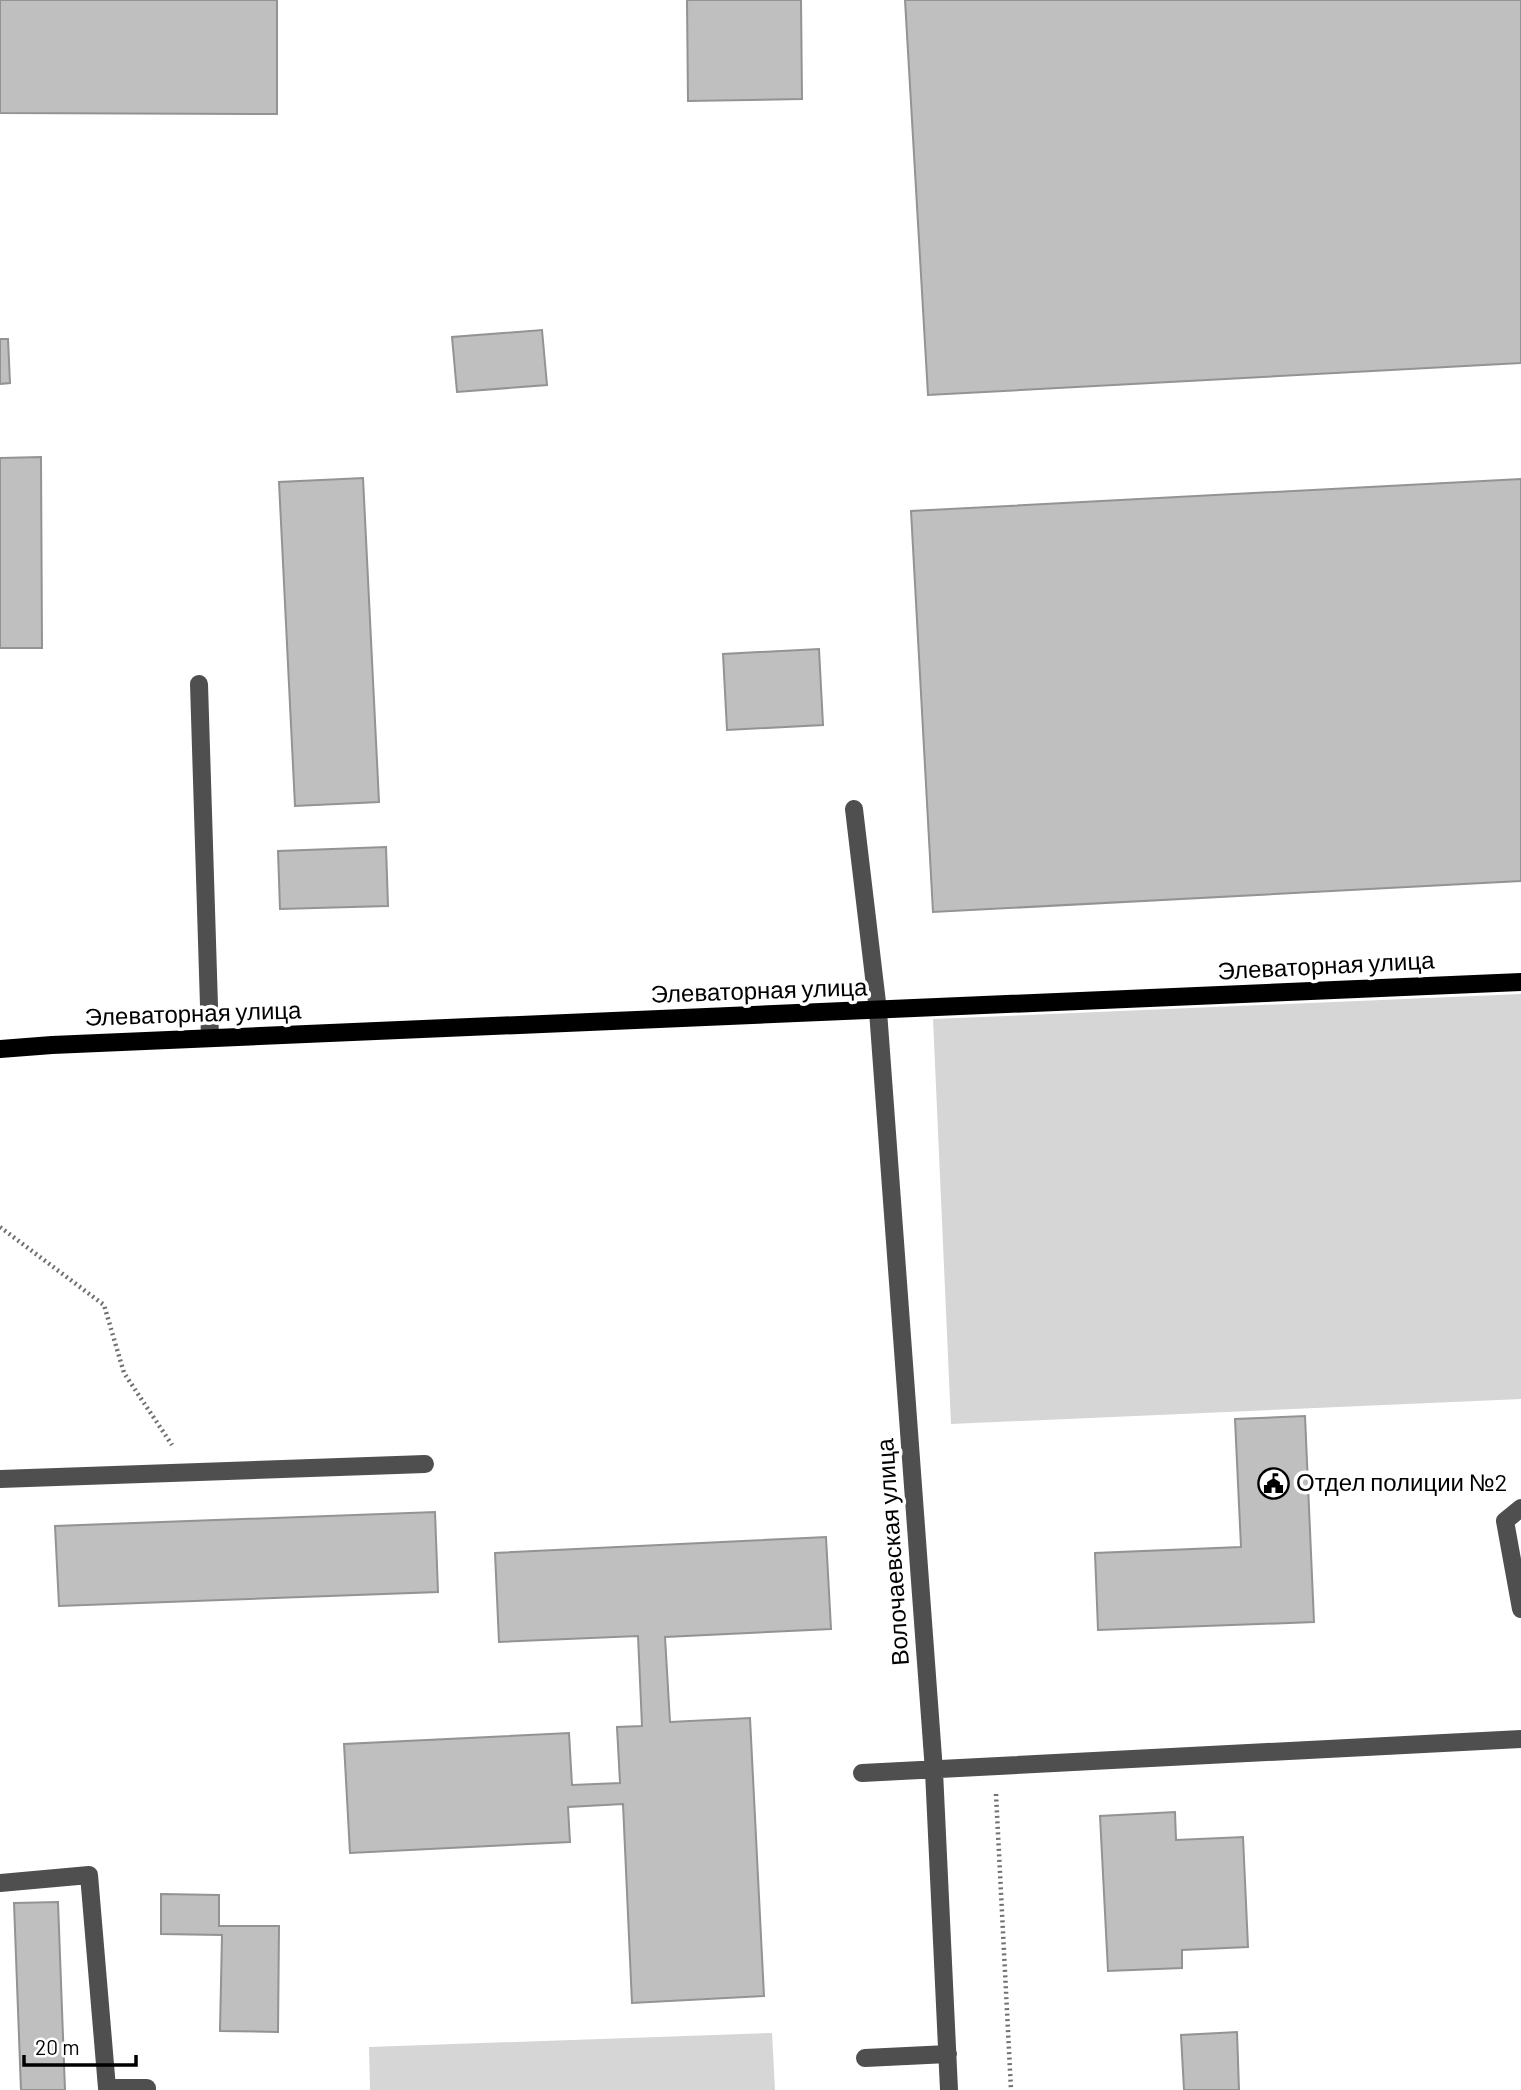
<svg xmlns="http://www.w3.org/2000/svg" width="1521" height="2090" viewBox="0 0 1521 2090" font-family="Barlow,sans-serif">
<rect width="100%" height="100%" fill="#fff"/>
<path fill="#d6d6d6" d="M1521 994V1399L951 1424 933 1019Z
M772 2033 775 2090H370L369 2047Z"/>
<path fill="#bfbfbf" stroke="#939393" stroke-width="2" d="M0 0H277V114L0 113Z
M687 0H801L802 99 688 101Z
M905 0H1521V363L928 395Z
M542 330 547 385 457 392 452 337Z
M0 339H8L10 383 0 384Z
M41 457 42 648H0V458Z
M363 478 379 802 295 806 279 482Z
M1521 479V881L933 912 911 511Z
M819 649 823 725 727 730 723 654Z
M386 847 388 906 280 909 278 851Z
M1305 1416 1314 1622 1098 1630 1095 1553 1241 1547 1235 1419Z
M435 1512 438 1592 59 1606 55 1526Z
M826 1537 831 1629 665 1637 670 1722 750 1718 764 1996 632 2003 623 1804 568 1807 570 1842 350 1853 344 1744 569 1733 572 1785 620 1783 617 1727 642 1726 638 1636 499 1642 495 1553Z
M1175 1812 1176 1840 1243 1837 1248 1947 1182 1950V1968L1108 1971 1100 1816Z
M161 1894 219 1895V1926H279L278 2032 220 2031 222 1935 161 1934Z
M58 1902 65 2090H21L14 1903Z
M1237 2032 1239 2090H1184L1181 2035Z"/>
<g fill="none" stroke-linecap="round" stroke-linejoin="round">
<path stroke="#717171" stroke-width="4.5" stroke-dasharray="2 3.5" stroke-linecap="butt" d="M0 1227 104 1305 124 1373 172 1445
M996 1794 1011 2090"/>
<path stroke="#4f4f4f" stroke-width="18" d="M199 684 210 1038
M854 809 878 1011 934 1771 949 2090
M0 1479 425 1464
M1521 1508 1505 1521 1521 1609
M862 1773 1521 1739
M0 1883 89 1875 107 2088H147V2090
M865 2058 948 2054"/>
<path stroke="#000" stroke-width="18" d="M0 1049 52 1045 1521 982"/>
</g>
<defs>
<symbol id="civic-ring" viewBox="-11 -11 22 22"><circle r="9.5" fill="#fff" stroke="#000" stroke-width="1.5"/><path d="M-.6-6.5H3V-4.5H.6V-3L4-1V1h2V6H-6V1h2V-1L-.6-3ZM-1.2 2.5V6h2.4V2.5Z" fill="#000"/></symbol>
</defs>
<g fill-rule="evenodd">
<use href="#civic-ring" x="1256" y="1466" width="35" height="35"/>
</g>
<g text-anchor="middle" stroke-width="7" stroke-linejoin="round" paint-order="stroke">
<g font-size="24" fill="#000" stroke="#fff">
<text transform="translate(1326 966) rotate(-3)" y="8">Элеваторная улица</text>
<text transform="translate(759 991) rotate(-2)" y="8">Элеваторная улица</text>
<text transform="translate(193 1014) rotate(-2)" y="8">Элеваторная улица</text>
<text transform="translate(893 1552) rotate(-94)" y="8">Волочаевская улица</text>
</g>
<g font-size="24" fill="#000" stroke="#fff" text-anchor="start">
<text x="1296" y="1491">Отдел полиции №2</text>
</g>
</g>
<path d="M24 2055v10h112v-10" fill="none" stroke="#000000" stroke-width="3.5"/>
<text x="35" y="2055" font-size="21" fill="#000000" stroke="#ffffff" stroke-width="5" paint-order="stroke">20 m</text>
</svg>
